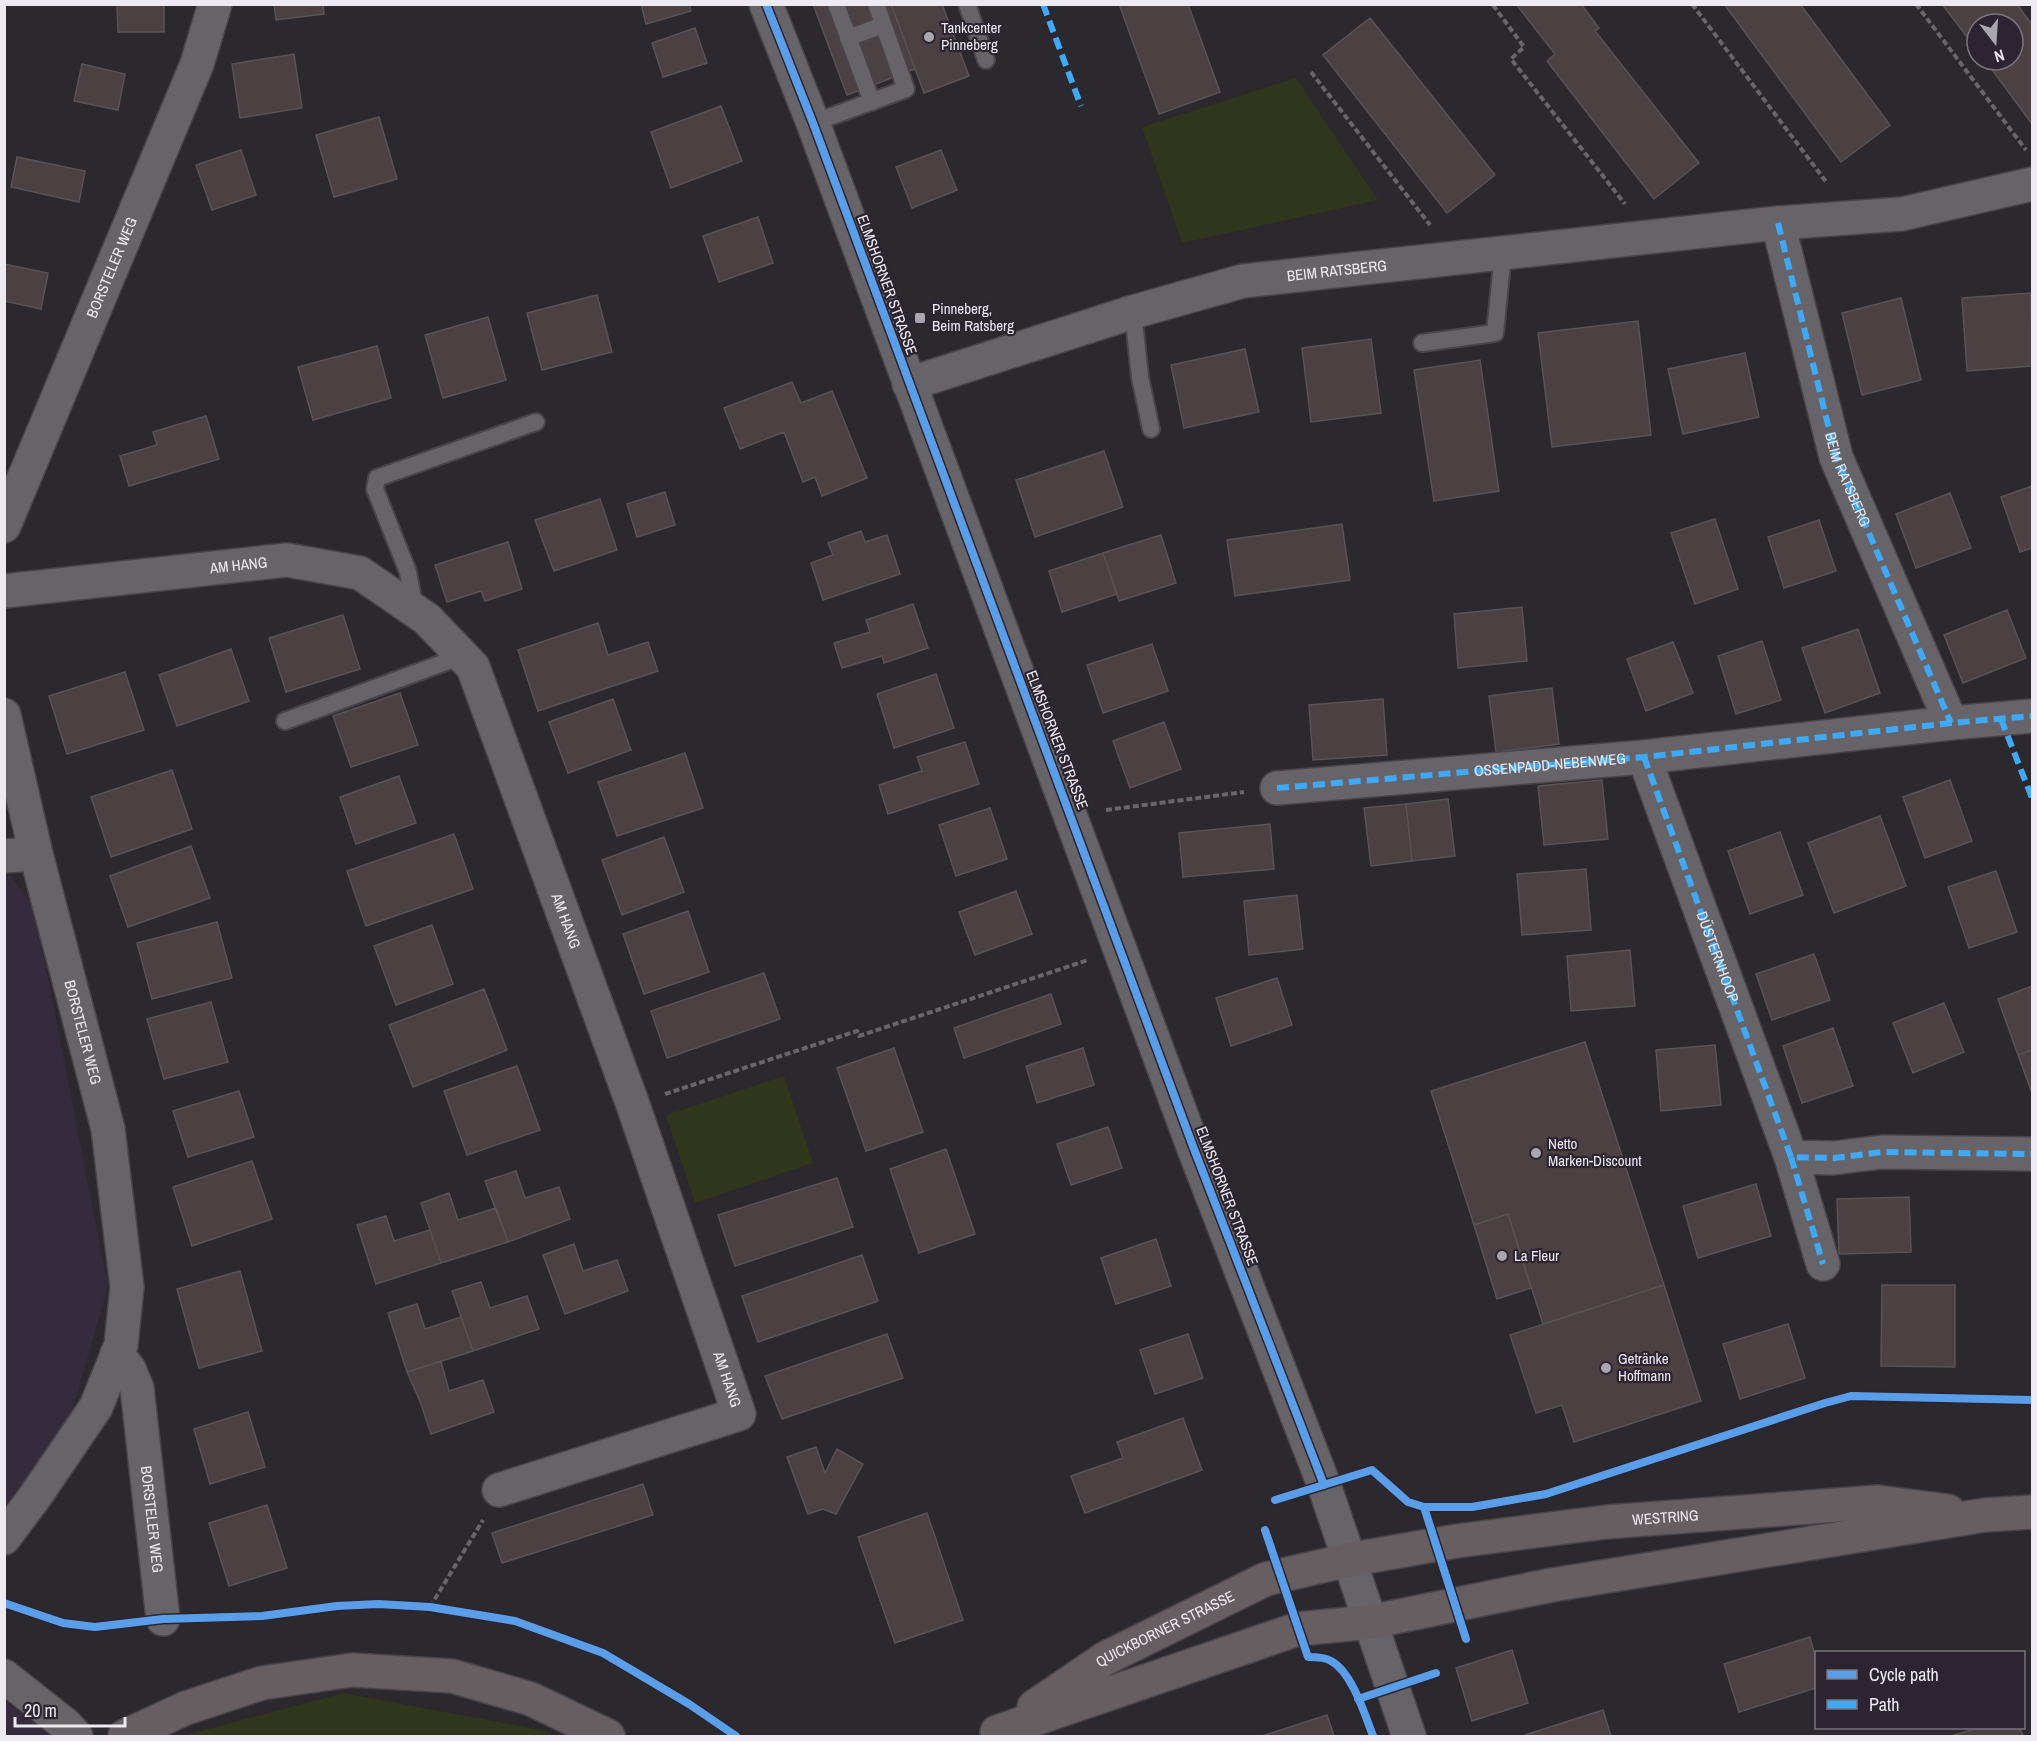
<svg xmlns="http://www.w3.org/2000/svg" width="2037" height="1741" viewBox="0 0 2037 1741" font-family="'Archivo Narrow',sans-serif">
<rect width="100%" height="100%" fill="#2b282e"/>
<path fill="#352b3c" d="M10 876 34 906 108 1287 64 1438 5 1505 4 877Z
M5 1702 53 1736H5Z"/>
<path fill="#2f361b" d="M1296 78 1378 200 1182 243 1142 127Z
M784 1076 813 1163 695 1203 666 1115Z
M344 1693 546 1731 553 1736H184L189 1734Z"/>
<path fill="#4b4042" stroke="#585355" stroke-width="1.5" d="M117 4H164V32H118Z
M274 4H323L324 14 276 20Z
M641 4H689L691 11 646 24Z
M813 4H891L915 69 847 95Z
M891 4H942L969 76 924 93Z
M1119 4H1188L1220 92 1159 114Z
M1516 4H1581L1599 28 1595 31 1699 163 1654 199 1547 61 1555 54Z
M1724 4H1800L1890 125 1841 162Z
M1942 4H2017L2032 25V124L1985 60H2013V24H1977V50Z
M1370 18 1495 175 1447 213 1323 55Z
M695 28 707 63 663 77 652 43Z
M294 54 302 108 240 118 232 64Z
M82 64 125 74 118 110 74 101Z
M721 106 742 161 671 188 651 132Z
M379 117 397 179 334 197 316 135Z
M241 150 256 195 212 210 196 165Z
M941 150 957 190 912 208 896 167Z
M17 157 85 171 79 202 11 187Z
M758 217 773 263 719 282 703 236Z
M4 264 48 273 41 309 4 301Z
M2031 293 2032 366 1967 371 1962 298Z
M597 295 612 352 542 370 527 313Z
M1901 298 1921 380 1862 395 1842 313Z
M488 317 506 380 443 398 425 335Z
M1638 321 1651 435 1552 447 1538 333Z
M1371 339 1381 413 1311 422 1302 348Z
M377 346 391 398 313 420 298 367Z
M1245 349 1259 412 1184 428 1171 365Z
M1745 353 1759 417 1683 434 1668 369Z
M1480 360 1499 491 1434 501 1414 370Z
M792 382 801 403 832 391 867 478 822 496 815 477 803 482 784 432 740 449 724 408Z
M206 416 219 459 129 486 120 456 157 445 153 432Z
M1104 451 1123 507 1035 537 1016 480Z
M2032 486V548L2020 552 2001 497Z
M665 492 675 525 637 537 627 504Z
M1950 493 1971 548 1916 568 1896 514Z
M600 499 617 550 554 571 535 520Z
M1715 519 1738 589 1695 604 1671 533Z
M1819 520 1836 571 1784 588 1768 537Z
M1342 524 1350 580 1235 596 1227 540Z
M861 531 865 542 887 535 900 574 823 600 811 563 833 555 828 543Z
M1161 535 1176 583 1119 601 1103 553Z
M508 542 522 589 485 601 481 591 447 602 435 565Z
M1103 553 1117 594 1062 612 1049 571Z
M913 604 928 648 884 663 882 656 842 668 834 643 870 632 866 620Z
M1522 607 1527 661 1458 668 1454 614Z
M2007 610 2026 658 1963 683 1944 635Z
M343 615 360 669 286 692 269 638Z
M598 623 608 655 648 642 658 671 538 711 518 650Z
M1858 629 1880 693 1825 713 1802 648Z
M1762 641 1781 700 1736 714 1718 656Z
M1673 642 1693 693 1646 711 1627 659Z
M1152 644 1168 691 1103 713 1087 665Z
M231 649 249 701 177 726 159 675Z
M125 672 144 730 67 754 49 696Z
M936 674 954 728 894 748 877 694Z
M1552 688 1559 744 1496 752 1489 696Z
M400 693 418 745 351 767 333 716Z
M613 699 631 750 568 773 549 722Z
M1383 699 1387 755 1313 760 1309 705Z
M1164 722 1181 769 1130 788 1113 741Z
M965 742 979 784 888 814 879 785 922 771 917 757Z
M685 753 703 808 617 836 598 782Z
M172 770 192 829 111 857 91 797Z
M399 776 416 823 356 844 340 797Z
M1602 780 1608 839 1544 845 1538 786Z
M1950 780 1972 841 1925 858 1903 797Z
M1448 799 1455 856 1412 861 1406 804Z
M1406 804 1412 861 1371 866 1364 808Z
M990 808 1007 859 956 876 939 825Z
M1880 816 1906 886 1834 913 1808 843Z
M1270 824 1274 869 1183 877 1179 833Z
M1780 832 1803 895 1750 914 1728 851Z
M454 834 473 889 366 926 347 871Z
M664 837 684 892 622 915 602 860Z
M191 846 210 898 128 927 110 876Z
M1586 869 1591 930 1522 935 1517 874Z
M1996 871 2017 932 1969 948 1948 887Z
M1016 891 1032 934 975 955 959 912Z
M1297 895 1303 949 1249 955 1244 901Z
M688 911 709 972 644 994 623 934Z
M217 922 232 978 152 999 137 943Z
M432 925 453 984 396 1005 374 946Z
M1630 950 1635 1006 1571 1011 1567 956Z
M1814 954 1830 1000 1772 1020 1756 974Z
M764 973 780 1019 667 1058 651 1011Z
M1277 978 1292 1025 1231 1046 1216 998Z
M2032 986V1050L2018 1055 1998 999Z
M484 989 507 1050 413 1087 389 1025Z
M1051 994 1061 1024 964 1058 954 1028Z
M211 1002 228 1062 164 1079 147 1019Z
M1944 1003 1964 1052 1913 1073 1893 1023Z
M1833 1028 1853 1086 1802 1103 1783 1046Z
M1585 1042 1664 1285 1543 1324 1508 1214 1474 1225 1431 1091Z
M1715 1045 1721 1105 1661 1111 1656 1050Z
M894 1048 923 1132 866 1151 837 1068Z
M1083 1048 1094 1085 1037 1103 1026 1066Z
M2032 1050V1093L2018 1055Z
M517 1066 540 1130 467 1155 444 1091Z
M239 1091 254 1137 188 1157 173 1111Z
M1108 1127 1122 1168 1071 1185 1057 1144Z
M946 1149 975 1234 919 1253 890 1169Z
M252 1161 272 1219 192 1246 173 1187Z
M516 1171 525 1198 559 1187 570 1219 508 1242 485 1181Z
M837 1178 853 1227 735 1266 718 1215Z
M1756 1184 1771 1236 1698 1258 1683 1206Z
M449 1193 458 1220 496 1208 508 1242 441 1263 421 1203Z
M1909 1197 1911 1252 1839 1254 1837 1199Z
M1508 1214 1531 1288 1497 1299 1474 1225Z
M386 1216 394 1241 430 1230 441 1263 376 1284 357 1225Z
M1156 1239 1171 1286 1116 1304 1101 1258Z
M574 1244 583 1271 617 1260 628 1291 565 1314 543 1255Z
M862 1255 878 1301 758 1342 742 1296Z
M240 1271 262 1351 199 1368 177 1289Z
M481 1282 490 1308 527 1296 539 1329 473 1351 452 1291Z
M1664 1285 1701 1401 1574 1442 1562 1405 1536 1413 1510 1335Z
M1882 1285H1955V1367L1881 1366Z
M417 1304 425 1329 461 1317 473 1351 407 1372 388 1313Z
M1788 1324 1805 1378 1740 1399 1723 1344Z
M887 1334 903 1378 782 1419 765 1376Z
M1188 1334 1203 1378 1155 1394 1140 1350Z
M441 1361 449 1391 483 1380 494 1412 431 1434 420 1401 407 1372Z
M248 1412 265 1467 210 1484 194 1429Z
M1183 1418 1202 1470 1085 1513 1071 1476 1123 1458 1117 1442Z
M816 1447 825 1473 837 1449 863 1464 836 1514 823 1509 808 1514 787 1457Z
M643 1484 653 1515 502 1563 492 1533Z
M267 1505 287 1568 229 1586 209 1523Z
M927 1513 963 1620 895 1643 858 1537Z
M1810 1637 1816 1660V1688L1739 1712 1724 1664Z
M1512 1650 1528 1703 1472 1721 1456 1668Z
M1603 1710 1611 1736H1522Z
M1327 1715 1334 1736H1262Z
M1978 1728H2020L2023 1736H1951Z"/>
<g fill="none" stroke-linecap="round" stroke-linejoin="round">
<defs>
<path id="lane" d="M836 4 872 102
M967 4 986 60
M848 38 883 25
M813 123 906 89 876 4
M1133 312 1140 377 1151 429
M1422 343 1495 333 1503 253
M415 610 408 572 375 489 377 478 536 422
M285 721 462 656"/>
<g id="street">
<path d="M1778 223 1836 457 1951 723"/>
<path id="s1" d="M909 384 1133 312 1243 281 1778 223 1902 214 2032 184"/>
<path id="s2" d="M4 526 197 64 215 4"/>
<path id="s3" d="M4 591 287 560 360 573 427 619 473 667 633 1105 739 1414 499 1490"/>
<path id="s4" d="M4 715 36 854 108 1129 127 1287 121 1345 96 1407 34 1498 4 1538"/>
<path d="M1644 757 1791 1157 1834 1158 1882 1152 2032 1154"/>
<path id="s5" d="M1277 788 1644 757 1951 723 2032 716"/>
<path d="M4 856 36 854"/>
<path d="M1791 1157 1823 1264"/>
<path id="s6" d="M117 1354 129 1369 137 1388 163 1619"/>
<path d="M4 1676 66 1725 76 1736"/>
</g>
<path id="secondary" d="M766 4 813 123 1194 1149 1324 1485 1409 1736"/>
<g id="primary">
<path id="s7" d="M1034 1707 1106 1658 1266 1579 1348 1560 1457 1541 1606 1522 1878 1502 1948 1511"/>
<path d="M997 1732 1298 1629 1370 1622 1552 1585 1985 1515 2032 1512"/>
<path d="M125 1736 186 1708 262 1683 352 1670 452 1676 531 1699 608 1736"/>
</g>
</defs>
<use href="#lane" stroke="#48444a" stroke-width="20"/>
<use href="#street" stroke="#48444a" stroke-width="36"/>
<use href="#secondary" stroke="#48444a" stroke-width="36"/>
<use href="#primary" stroke="#48444a" stroke-width="36"/>
<path stroke="#68666a" stroke-width="4" stroke-dasharray="6 3" stroke-linecap="butt" d="M1692 4 1827 183
M1916 4 2026 150
M1493 5 1524 47 1511 59 1625 204
M1311 72 1430 225
M1106 810 1244 792
M665 1094 857 1031 859 1036 1088 960
M430 1607 483 1520"/>
<use href="#lane" stroke="#676469" stroke-width="16"/>
<use href="#street" stroke="#676469" stroke-width="33"/>
<use href="#secondary" stroke="#676469" stroke-width="33"/>
<use href="#primary" stroke="#665e60" stroke-width="33"/>
<g stroke="#3fa9f5" stroke-width="6" stroke-dasharray="12 6" stroke-linecap="butt">
<path d="M1043 4 1081 106"/>
<path id="s8" d="M1778 223 1836 457 1951 723"/>
<path d="M2001 719 2032 798"/>
<path id="s9" d="M1644 757 1791 1157 1834 1158 1882 1152 2032 1154"/>
<path d="M1277 788 1644 757 1951 723 2032 716"/>
<path d="M1791 1157 1823 1264"/>
</g>
<defs>
<path id="cycleway" d="M766 4 813 123 1194 1149 1324 1485
M1275 1500 1372 1470 1408 1502 1424 1507H1472L1546 1494 1825 1403 1851 1396 2032 1400
M1424 1507 1466 1639
M1265 1530 1308 1657C1315 1657 1325 1657 1331 1661 1352 1672 1365 1715 1373 1736
M4 1603 63 1623 95 1627 163 1619 262 1616 337 1606 378 1604 430 1607 515 1621 603 1653 689 1704 736 1736
M1358 1699 1436 1673"/>
</defs>
<use href="#cycleway" stroke="#2c2531" stroke-width="11"/>
<use href="#cycleway" stroke="#5a9eea" stroke-width="8"/>
</g>
<g fill="#aaa6ad" stroke="#2c2531" stroke-width="2">
<circle cx="929" cy="37" r="6"/>
<rect x="914" y="312" width="12" height="12" rx="3"/>
<circle cx="1536" cy="1153" r="6"/>
<circle cx="1502" cy="1256" r="6"/>
<circle cx="1606" cy="1368" r="6"/>
</g>
<g text-anchor="middle" stroke-width="4.5" stroke-linejoin="round" paint-order="stroke">
<g font-size="15" fill="#eeeaf2" stroke="#2c2531" text-anchor="start">
<text x="941" y="33">Tankcenter<tspan x="941" dy="17">Pinneberg</tspan></text>
<text x="932" y="314">Pinneberg,<tspan x="932" dy="17">Beim Ratsberg</tspan></text>
<text x="1548" y="1149">Netto<tspan x="1548" dy="17">Marken-Discount</tspan></text>
<text x="1514" y="1261">La Fleur</text>
<text x="1618" y="1364">Getränke<tspan x="1618" dy="17">Hoffmann</tspan></text>
</g>
<g font-size="15" fill="#eeeaf2" stroke="#2c2531">
<text dy="5" stroke="none"><textPath href="#s2" startOffset="280">BORSTELER WEG</textPath></text>
<text dy="5" stroke="none"><textPath href="#s1" startOffset="444">BEIM RATSBERG</textPath></text>
<text transform="translate(887 285) rotate(70)" y="5">ELMSHORNER STRASSE</text>
<text dy="5" stroke="none"><textPath href="#s8" startOffset="266">BEIM RATSBERG</textPath></text>
<text dy="5" stroke="none"><textPath href="#s3" startOffset="236">AM HANG</textPath></text>
<text transform="translate(1057 740) rotate(69)" y="5">ELMSHORNER STRASSE</text>
<text dy="5" stroke="none"><textPath href="#s5" startOffset="274">OSSENPADD-NEBENWEG</textPath></text>
<text dy="5" stroke="none"><textPath href="#s3" startOffset="777">AM HANG</textPath></text>
<text dy="5" stroke="none"><textPath href="#s9" startOffset="213">DÜSTERNHOOP</textPath></text>
<text dy="5" stroke="none"><textPath href="#s4" startOffset="327">BORSTELER WEG</textPath></text>
<text transform="translate(1227 1196) rotate(69)" y="5">ELMSHORNER STRASSE</text>
<text dy="5" stroke="none"><textPath href="#s3" startOffset="1263">AM HANG</textPath></text>
<text dy="5" stroke="none"><textPath href="#s7" startOffset="670">WESTRING</textPath></text>
<text dy="5" stroke="none"><textPath href="#s6" startOffset="172">BORSTELER WEG</textPath></text>
<text dy="5" stroke="none"><textPath href="#s7" startOffset="153">QUICKBORNER STRASSE</textPath></text>
</g>
</g>
<rect width="2037" height="1741" fill="none" stroke="#eeeaf2" stroke-width="12"/>
<rect x="1815" y="1651" width="210" height="78" fill="#2c2531" stroke="#7a747e" stroke-width="1.5"/>
<rect x="1827" y="1670" width="30" height="9" fill="#5a9eea" stroke="#7a747e" stroke-width="1.5"/>
<text x="1869" y="1681" font-size="18" fill="#eeeaf2">Cycle path</text>
<rect x="1827" y="1700" width="30" height="9" fill="#3fa9f5" stroke="#7a747e" stroke-width="1.5"/>
<text x="1869" y="1711" font-size="18" fill="#eeeaf2">Path</text>
<g transform="translate(1995 42) rotate(163)"><circle r="28" fill="#2c2531" stroke="#7a747e" stroke-width="1.5"/>
<path d="M0-4.5L10 22L0 15L-10 22Z" fill="#aaa6ad"/>
<text y="-9" font-size="16" font-weight="bold" text-anchor="middle" fill="#eeeaf2">N</text>
</g>
<path d="M15 1717v9h110v-9" fill="none" stroke="#eeeaf2" stroke-width="3"/>
<text x="24" y="1717" font-size="18" fill="#eeeaf2" stroke="#2c2531" stroke-width="4.5" paint-order="stroke">20 m</text>
</svg>
